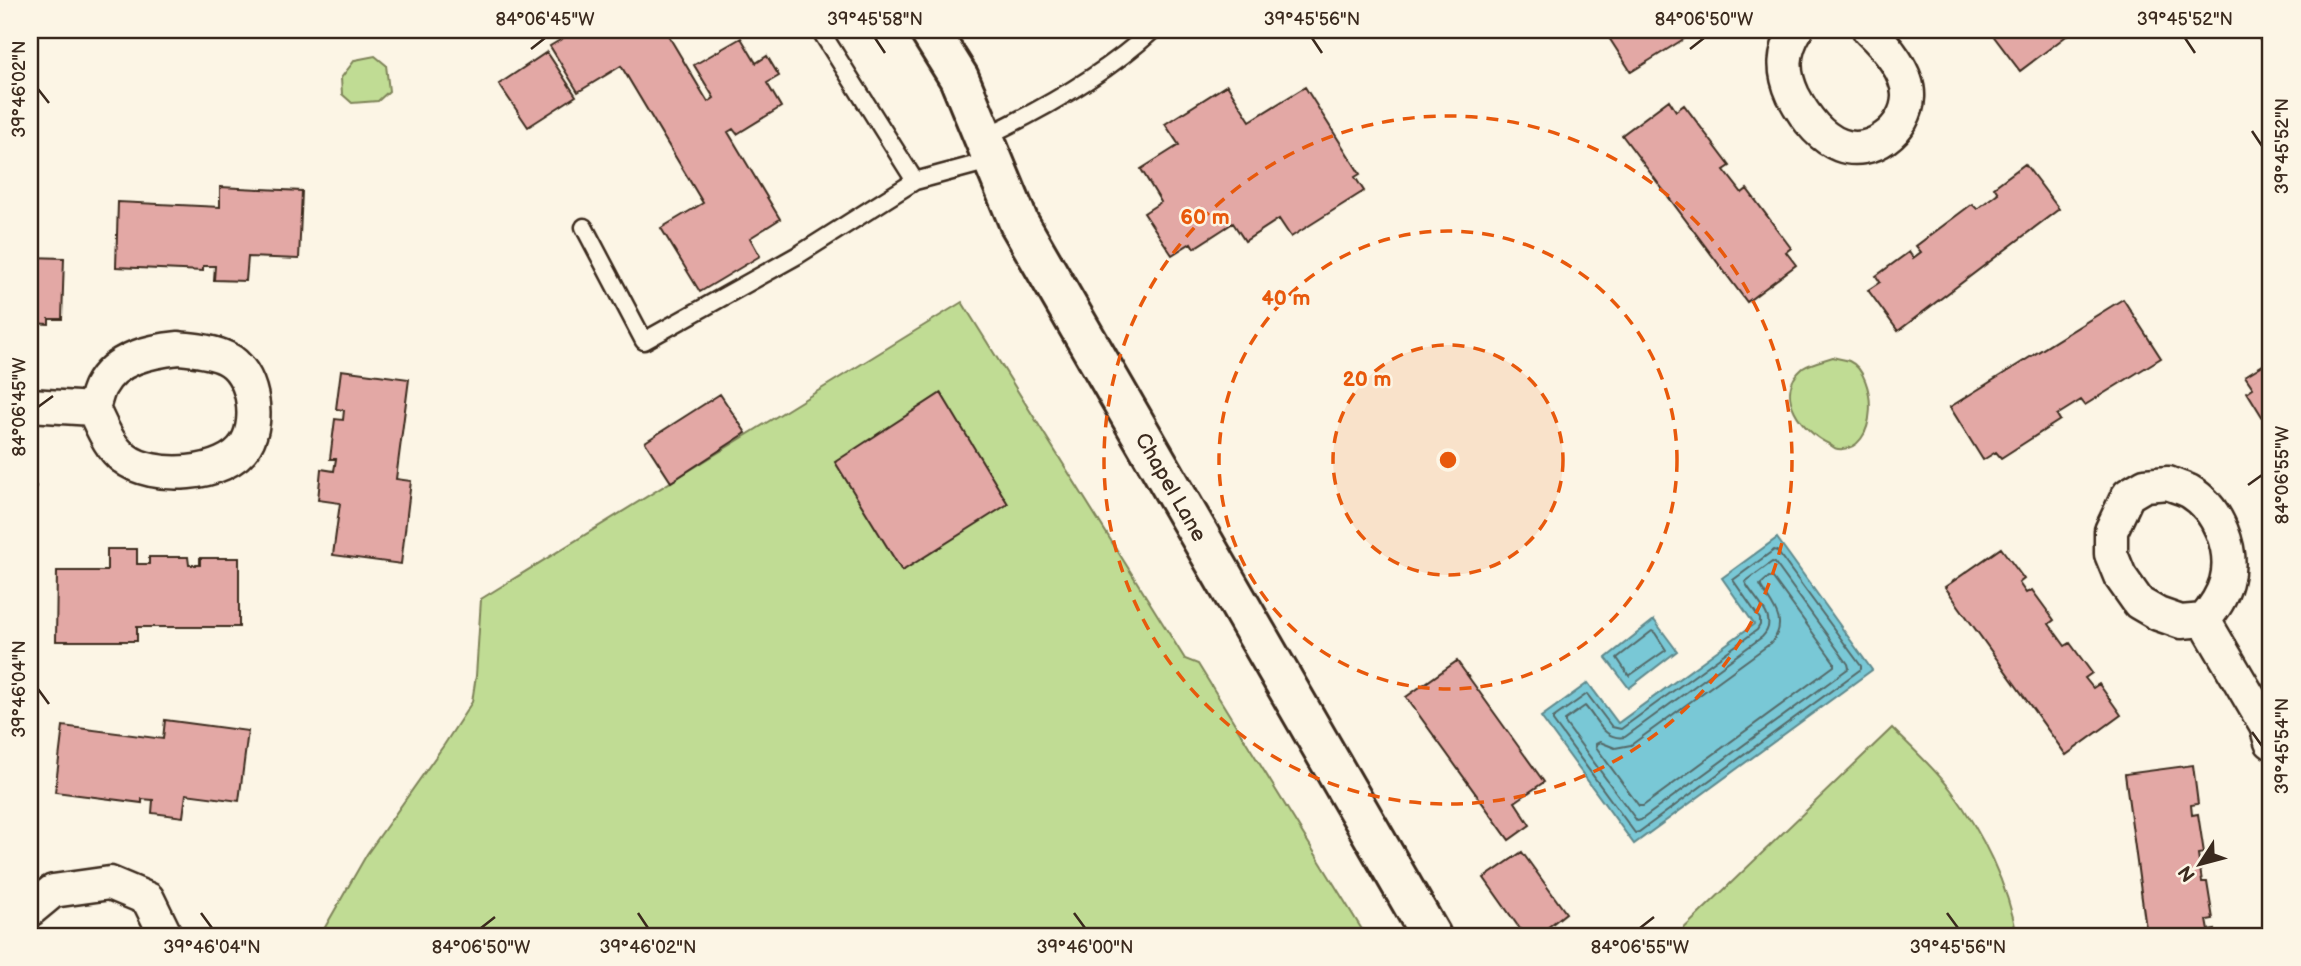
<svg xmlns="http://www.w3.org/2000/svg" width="2301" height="966" viewBox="0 0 2301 966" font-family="'Balsamiq Sans',sans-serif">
<rect width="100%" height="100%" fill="#fcf5e5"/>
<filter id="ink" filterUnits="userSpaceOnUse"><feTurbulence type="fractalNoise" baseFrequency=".0143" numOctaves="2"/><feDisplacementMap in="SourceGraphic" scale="14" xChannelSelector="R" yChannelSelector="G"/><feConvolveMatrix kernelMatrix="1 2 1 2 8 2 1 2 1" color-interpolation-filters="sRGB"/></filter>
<g filter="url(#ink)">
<path fill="#c0dc94" stroke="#7e8359" stroke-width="2" d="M375 56 386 65 389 91 378 101 352 103 342 94 341 78 355 60Z
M962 302 1185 659 1198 664 1366 936H320L367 854 444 745 472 702 476 676 481 599Z
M1833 357C1838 359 1844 359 1849 361 1878 374 1879 453 1838 449 1835 449 1832 446 1829 444 1803 432 1772 394 1803 368 1810 363 1824 360 1833 357Z
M1892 728C1912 748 1934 768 1951 790 1982 832 2008 885 2017 936H1676Z"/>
<path fill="#79c8d6" stroke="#60898c" stroke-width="2" d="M1777 538 1872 670 1634 844 1541 717 1588 683 1618 723 1754 624 1722 578Z
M1654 620 1677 651 1629 688 1606 658Z"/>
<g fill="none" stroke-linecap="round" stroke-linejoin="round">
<path stroke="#546968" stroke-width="2" d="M1774 550 1777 551 1861 666V669L1639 832 1635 833 1553 721V718L1587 694 1612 727 1621 729 1757 630 1760 625V619L1733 580Z
M1772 562 1775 563 1848 664 1849 668 1641 820 1637 821 1565 723V720L1585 706C1597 719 1604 741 1625 737L1762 637C1781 618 1753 599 1745 582Z
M1769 577 1773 578 1834 662V666L1643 806H1639L1596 747V744L1600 742 1615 748 1631 745 1771 643C1790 621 1771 605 1760 585Z
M1652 631 1655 633 1666 650 1629 676 1617 658Z"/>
</g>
<path fill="#e3a8a5" stroke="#3b2a1e" stroke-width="2" d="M577 30H665L708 102 714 98 694 65 741 38 756 63 767 56 779 76 767 83 781 107 737 134 733 129 728 132 780 219 750 238 760 256 700 292 661 228 703 203 621 66 578 92 550 46Z
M1604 30H1683L1687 37 1631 72Z
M1989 30H2072L2073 31 2020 71Z
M2254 30H2271V59Z
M547 52 576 96 528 127 499 84Z
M1227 85 1250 121 1305 87 1360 174 1355 177 1364 191 1291 237 1279 219 1245 241 1233 223 1194 248 1191 243 1172 255 1144 213 1161 202 1141 169 1179 145 1165 124Z
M1669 100 1676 111 1684 105 1730 166 1724 170 1742 193 1747 189 1791 248 1786 252 1796 265 1747 302 1622 135Z
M2025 164 2059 209 1898 331 1868 290 1880 282 1876 276 1909 252 1913 258 1921 252 1916 246 1972 204 1977 209 1998 193 1994 187Z
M220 187 302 191 299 259 248 257 246 281 214 280 215 266H203V271L116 267 118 202 220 207Z
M30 257 64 258 62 319H49V324L30 323Z
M2123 299 2161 358 2085 405 2081 400 2057 415 2060 420 2001 458 1996 452 1983 460 1950 407Z
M2271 360V431L2247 392 2253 388 2245 376Z
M341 370 409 379 396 479 411 481 401 564 333 555 340 503 318 500 321 469 334 471 336 459H330L335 419 343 420 344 410 336 409Z
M941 393 1008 504 902 571 835 462Z
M720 394 746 433 671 482 645 442Z
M30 486H36L33 554H30Z
M2001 548 2024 579 2019 583 2026 593 2032 590 2054 620 2049 624 2065 646 2070 643 2092 673 2085 678 2093 688 2099 684 2121 715 2066 755 1945 587Z
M107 549H137V564H149V557H188L189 565H200V558H239V627H137V641H56L57 571H107Z
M1457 661 1544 782 1515 802 1530 825 1509 840 1406 697Z
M165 720 248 731 239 801 186 794 183 817 152 813 153 800 142 799V803L55 792 63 726 163 739Z
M2193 765 2198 804 2191 805 2192 815 2198 814 2204 853 2198 854 2202 882H2207L2213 919 2207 920 2209 931 2215 930 2216 936H2147L2125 774Z
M1522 852 1566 913 1537 936H1525L1484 878Z"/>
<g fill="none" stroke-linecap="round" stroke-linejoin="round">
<defs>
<path id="service" d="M820 30 915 181 993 160
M984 137C1044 109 1104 75 1153 30
M584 227 644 341 798 255 915 181"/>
<path id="minor" d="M1796 30C1783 52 1782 71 1793 95 1803 114 1819 137 1840 145 1871 157 1907 129 1908 97 1909 73 1886 46 1869 30
M179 348C194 350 212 351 226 358 253 371 261 419 246 444 226 477 152 481 124 458 109 447 101 425 93 409 95 402 97 393 100 387 115 358 150 351 179 348Z
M30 405 93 409
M2168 483C2175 486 2182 488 2189 491 2218 508 2235 550 2226 582 2222 597 2214 608 2204 620L2181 622 2158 614 2139 603 2120 576 2111 554V531L2128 495 2145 485Z
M2204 620 2266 726 2271 742
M30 910 53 891 110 883 148 899 166 936"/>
<path id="tertiary" d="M929 30 959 78 1019 223 1431 936"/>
</defs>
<use href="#service" stroke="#3b2a1e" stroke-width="21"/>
<use href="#minor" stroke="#3b2a1e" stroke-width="37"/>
<use href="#tertiary" stroke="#3b2a1e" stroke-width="44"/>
<use href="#service" stroke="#fcf5e5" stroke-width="16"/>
<use href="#minor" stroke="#fcf5e5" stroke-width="32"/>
<use href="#tertiary" stroke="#fcf5e5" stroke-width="38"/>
</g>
</g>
<path fill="none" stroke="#3b2a1e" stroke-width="2.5" d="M875 38 885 53M1312 38 1322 53M2185 38 2195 53M531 49 545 38M1690 49 1704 38M38 89 49 103M2252 131 2262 146M38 407 53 396M2248 485 2262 475M38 689 49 704M2252 732 2262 746M201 913 212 928M638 913 648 928M1074 913 1085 928M1947 913 1958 928M481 928 495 917M1640 928 1654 917"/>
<circle cx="1448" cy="460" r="115" fill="#e8590c" fill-opacity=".12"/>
<g fill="none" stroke="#e8590c" stroke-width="3.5" stroke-dasharray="12 9">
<circle cx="1448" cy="460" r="115"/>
<circle cx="1448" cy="460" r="229"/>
<circle cx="1448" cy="460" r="344"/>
</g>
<g text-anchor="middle" stroke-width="5" stroke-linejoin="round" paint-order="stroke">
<g font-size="21" fill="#3b2a1e" stroke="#fcf5e5">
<text transform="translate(1171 487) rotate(60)" y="7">Chapel Lane</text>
</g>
</g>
<circle cx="1448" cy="460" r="10" fill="#e8590c" stroke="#fcf5e5" stroke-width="3.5"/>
<g font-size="21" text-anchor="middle" font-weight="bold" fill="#e8590c" stroke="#fcf5e5" stroke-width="5" stroke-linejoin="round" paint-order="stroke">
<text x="1205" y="224">60 m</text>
<text x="1286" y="305">40 m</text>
<text x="1367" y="386">20 m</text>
</g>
<rect width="2301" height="966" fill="none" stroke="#fcf5e5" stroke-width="77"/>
<g transform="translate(2200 864) rotate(234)" stroke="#fcf5e5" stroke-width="5" paint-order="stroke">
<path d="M0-5L12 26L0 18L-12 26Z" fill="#3b2a1e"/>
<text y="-10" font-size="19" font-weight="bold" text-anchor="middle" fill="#3b2a1e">N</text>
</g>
<rect x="38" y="38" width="2224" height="890" fill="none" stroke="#3b2a1e" stroke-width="2.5"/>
<g font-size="18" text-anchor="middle" fill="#3b2a1e">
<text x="545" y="25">84°06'45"W</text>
<text x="875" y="25">39°45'58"N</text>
<text x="1312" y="25">39°45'56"N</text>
<text x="1704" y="25">84°06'50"W</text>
<text x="2185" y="25">39°45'52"N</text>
<text transform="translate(19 89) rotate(-90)" y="6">39°46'02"N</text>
<text transform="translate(2282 146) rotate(-90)" y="6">39°45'52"N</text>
<text transform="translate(19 407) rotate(-90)" y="6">84°06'45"W</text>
<text transform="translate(2282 475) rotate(-90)" y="6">84°06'55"W</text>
<text transform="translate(19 689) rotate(-90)" y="6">39°46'04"N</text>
<text transform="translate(2282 746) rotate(-90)" y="6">39°45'54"N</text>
<text x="212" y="953">39°46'04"N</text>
<text x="481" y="953">84°06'50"W</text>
<text x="648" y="953">39°46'02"N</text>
<text x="1085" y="953">39°46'00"N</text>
<text x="1640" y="953">84°06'55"W</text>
<text x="1958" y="953">39°45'56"N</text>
</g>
</svg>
